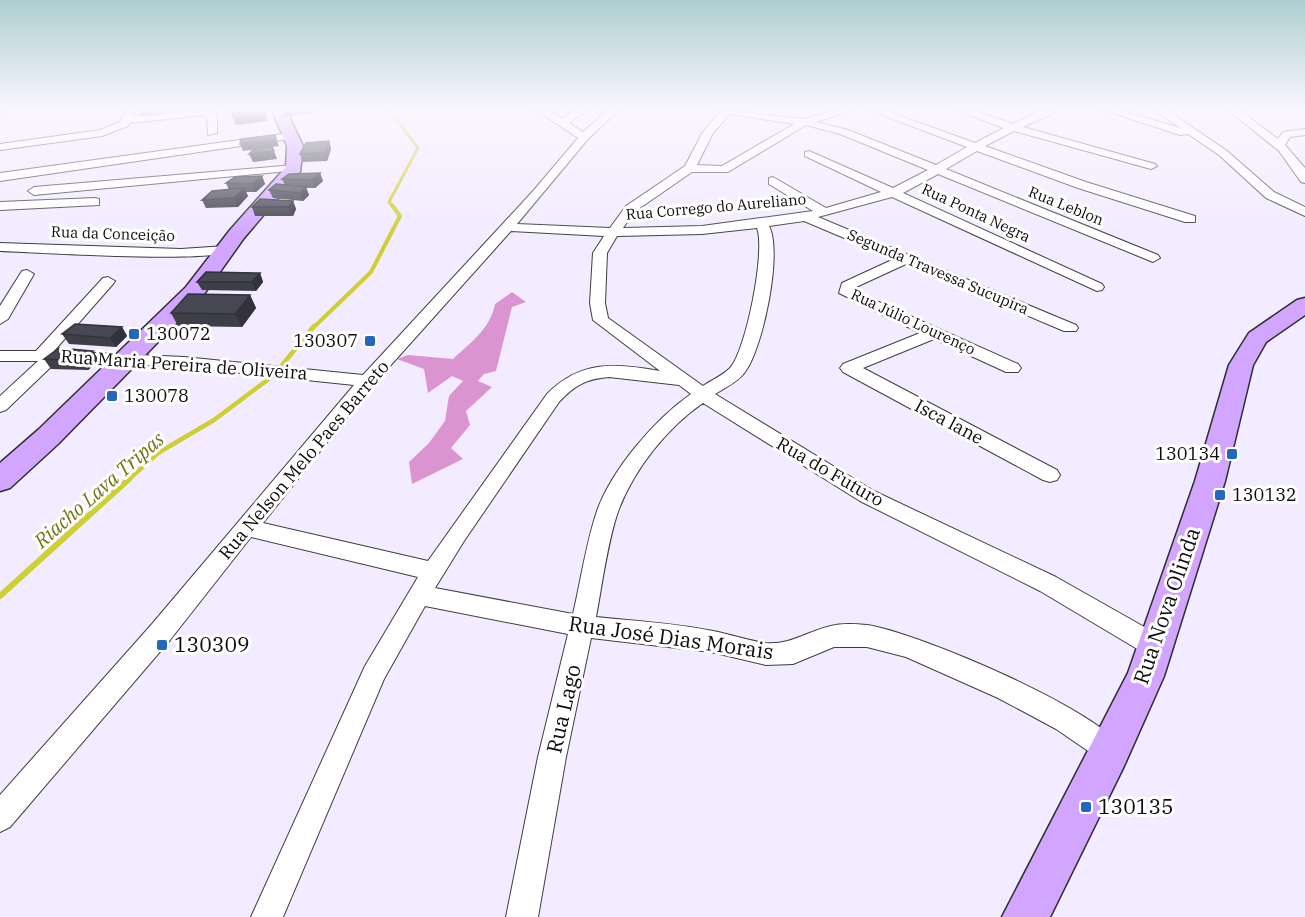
<svg xmlns="http://www.w3.org/2000/svg" width="1305" height="917" viewBox="0 0 1305 917" font-family="'IBM Plex Serif',serif">
<rect width="100%" height="100%" fill="#f3ebff"/>
<path fill="#da94cf" d="M512 292 526 302 512 307 496 371 484 374 478 381 492 387 466 411 470 425 451 448 463 459 412 484 409 462 429 443 445 421 449 396 463 381 452 376 428 393 424 369 397 359 408 355 453 359C470 343 491 328 495 304Z"/>
<g fill="none" stroke-linecap="round" stroke-linejoin="round">
<path stroke="#cecf35" stroke-width="3" d="M389 110 418 148 389 202 393 207"/>
<path stroke="#cecf35" stroke-width="4" d="M313 328 371 272 400 216 392 205"/>
<path stroke="#cecf35" stroke-width="4.5" d="M127 481 158 453 214 420 274 375 314 326"/>
<path stroke="#cecf35" stroke-width="6" d="M0 596 129 479"/>
<defs>
<path id="street" d="M0 110H7L2 113Z
M127 110H137L133 116 210 110 217 116V133L208 135 207 117 204 115 130 123 128 126 102 136 0 150V144L100 130 120 122Z
M536 110H548L562 119 575 110H587L569 123 583 132 608 110H619L588 139 517 224 610 228 626 206 685 166 703 132 722 110 804 119 837 110H854L816 122 848 130 936 165 967 147 869 110H884L975 143 1004 128 956 110H971L1013 124 1043 110H1053V113L1023 127 1155 164 1157 166 1151 169 1014 131 985 146 1086 182 1195 216V222H1185L1078 188 977 151 946 169 1158 255 1160 258 1153 262 938 174 903 193 1102 284 1104 287 1102 290 1097 291 892 197 818 217 1076 325 1078 328 1076 331H1064L906 264 854 288V291L1018 364 1021 368 1018 372H1006L934 339 863 368 1057 470 1060 475 1057 480 1050 482 1043 480 843 372 840 368 843 364 920 333 839 293 842 283 894 259 804 221 769 226C783 252 763 348 745 372 739 381 725 388 715 394L874 491 1056 577 1162 637 1165 645 1162 653 1153 656 1144 653 1040 591 860 501 703 403C667 428 635 468 619 509 608 538 602 586 596 617 634 621 675 623 713 631 730 634 748 641 766 643 791 645 808 631 831 626 841 623 857 624 867 625 913 631 1107 712 1124 752L1120 762 1110 766 1056 729 998 698 906 657 867 647H834L793 664 766 665 711 652 591 638 566 757 538 917H506L538 757 568 634 425 606 384 679 283 917H251L365 666 418 577 251 537 170 640 10 827 0 832V795L152 624 354 385 184 367 57 361 6 410 0 412V396L38 361H0V351H36L103 278 108 277 115 281 113 284 54 351 184 357 363 375 534 190 578 138ZM730 114 794 124 722 166 697 165 713 133ZM806 125 840 134 928 170 893 188 809 151 805 152V156L881 192 826 208 773 177 769 178V184L813 211 702 226 623 228 634 212 692 172H728ZM757 228C766 250 746 351 730 368 723 375 712 380 703 386L608 318 605 303 607 253 617 236 702 234ZM511 231 604 236 593 253 590 303 593 320 660 371C615 363 581 360 547 394L428 561 263 523 373 385ZM609 377 679 385 691 394C655 419 612 469 597 511 586 543 581 580 573 614L435 588 464 541 559 402C575 385 586 379 609 377Z
M1104 110H1120L1180 128 1155 110H1167L1227 151 1274 192 1305 207V216L1266 198 1219 155 1188 134 1180 135Z
M1228 110H1239L1278 139 1283 132 1305 129V135L1290 137 1285 145 1305 168V183L1301 182 1279 151Z
M291 133 295 134V138L0 181V173Z
M294 165 300 168 298 170 34 195 28 191 34 187Z
M95 198 99 199V205L0 210V202Z
M0 243 181 249 226 246 233 250C219 264 32 252 0 251Z
M27 270 34 274 8 319 0 324V306L22 271Z"/>
<path id="secondary" d="M272 110H286L303 146 300 172 244 238 202 297 58 444 10 488 0 491V463L38 430 186 287 230 230 286 167 287 146Z
M1305 298V315L1266 342 1253 365 1225 481 1164 676 1124 766 1050 917H1002L1128 673 1195 481 1229 365 1249 333 1297 300Z"/>
</defs>
<use href="#street" stroke="#3f3f3f" stroke-width="2"/>
<use href="#secondary" stroke="#2e2e2e" stroke-width="3"/>
<use href="#street" fill="#fff" fill-rule="evenodd"/>
<use href="#secondary" fill="#d2a6ff" fill-rule="evenodd"/>
</g>
<path fill="#3e3e49" d="M329 141 331 149 327 161 303 162 300 154Z
M320 173 323 181 315 188H306L309 195 303 201 273 198 269 190 285 185 282 179Z
M262 176 265 184 256 192H246L248 196 238 207 206 208 202 200 229 190 226 183Z
M260 199 293 201 296 209 293 216H255L252 207Z
M260 273 263 282 256 291 202 290 197 282Z
M250 295 256 308 242 327 178 326 171 313Z
M122 327 127 336 116 347 69 344 62 334Z
M93 351 99 361 88 370 51 369 44 359Z"/>
<path fill="#32323c" d="M138 110H162L159 115 141 116Z
M283 110H315L316 112 285 117Z
M265 114 268 121 236 125 233 118Z
M275 135 279 146 243 151 240 144Z
M329 141 331 149 327 161 324 153Z
M274 151 277 159 253 162 249 154Z
M320 173 323 181 315 188 312 180Z
M262 176 265 184 256 192 252 184Z
M306 187 309 195 303 201 300 193Z
M244 188 248 196 238 207 234 198Z
M293 201 296 209 293 216 289 207Z
M260 273 263 282 256 291 252 282Z
M250 295 256 308 242 327 235 314Z
M122 327 127 336 116 347 110 338Z
M93 351 99 361 88 370 82 361Z"/>
<path fill="#484855" stroke="#32323c" stroke-width="1.5" d="M236 110H264L265 114 233 118 231 111Z
M275 135 276 139 240 144 241 139Z
M329 141 324 153 300 154 306 143Z
M272 147 274 151 249 154 254 149Z
M320 173 312 180 282 179 289 174Z
M262 176 252 184 226 183 235 177Z
M276 184 306 187 300 193 269 190Z
M244 188 234 198 202 200 212 191Z
M260 199 293 201 289 207H252Z
M206 272 260 273 252 282H197Z
M188 294 250 295 235 314 171 313Z
M75 324 122 327 110 338 62 334Z
M59 348 93 351 82 361 44 359Z"/>
<linearGradient id="sky" x2="0" y2="1"><stop stop-color="#aeced1"/><stop offset="0.46" stop-color="#faf6ff"/><stop offset="1" stop-color="#faf6ff" stop-opacity="0"/></linearGradient>
<rect width="1305" height="238" fill="url(#sky)"/>
<g fill="#2367be" stroke="#fff" stroke-width="2">
<rect x="128" y="328" width="12" height="12" rx="3"/>
<rect x="364" y="335" width="12" height="12" rx="3"/>
<rect x="106" y="390" width="12" height="12" rx="3"/>
<rect x="1226" y="448" width="12" height="12" rx="3"/>
<rect x="1214" y="489" width="12" height="12" rx="3"/>
<rect x="156" y="639" width="12" height="12" rx="3"/>
<rect x="1080" y="801" width="12" height="12" rx="3"/>
</g>
<g text-anchor="middle" stroke-width="6" stroke-linejoin="round" paint-order="stroke">
<g font-size="15" fill="#0c0c0c" stroke="#fff">
<text transform="translate(1066 206) rotate(22)" y="5">Rua Leblon</text>
<text transform="translate(716 207) rotate(-5)" y="5">Rua Corrego do Aureliano</text>
<text transform="translate(976 213) rotate(25)" y="5">Rua Ponta Negra</text>
<text transform="translate(113 234) rotate(2)" y="5">Rua da Conceição</text>
<text transform="translate(938 272) rotate(23)" y="5">Segunda Travessa Sucupira</text>
<text transform="translate(913 322) rotate(25)" y="5">Rua Júlio Lourenço</text>
</g>
<g font-size="18" fill="#0c0c0c" stroke="#fff" text-anchor="start">
<text x="146" y="340">130072</text>
<text x="358" y="347" text-anchor="end">130307</text>
<text x="124" y="402">130078</text>
<text x="1220" y="460" text-anchor="end">130134</text>
<text x="1232" y="501">130132</text>
</g>
<g font-size="18" fill="#0c0c0c" stroke="#fff">
<text transform="translate(184 365) rotate(4)" y="6">Rua Maria Pereira de Oliveira</text>
<text transform="translate(949 422) rotate(28)" y="6">Isca lane</text>
<text transform="translate(304 460) rotate(-50)" y="6">Rua Nelson Melo Paes Barreto</text>
<text transform="translate(830 472) rotate(30)" y="6">Rua do Futuro</text>
</g>
<g font-size="20" font-style="italic" fill="#707413" stroke="#fff">
<text transform="translate(99 490) rotate(-41)" y="7">Riacho Lava Tripas</text>
</g>
<g font-size="21" fill="#0c0c0c" stroke="#fff">
<text transform="translate(1167 606) rotate(-71)" y="7">Rua Nova Olinda</text>
<text transform="translate(671 638) rotate(8)" y="7">Rua José Dias Morais</text>
<text transform="translate(564 709) rotate(-77)" y="7">Rua Lago</text>
</g>
<g font-size="21" fill="#0c0c0c" stroke="#fff" text-anchor="start">
<text x="174" y="652">130309</text>
<text x="1098" y="814">130135</text>
</g>
</g>
</svg>
